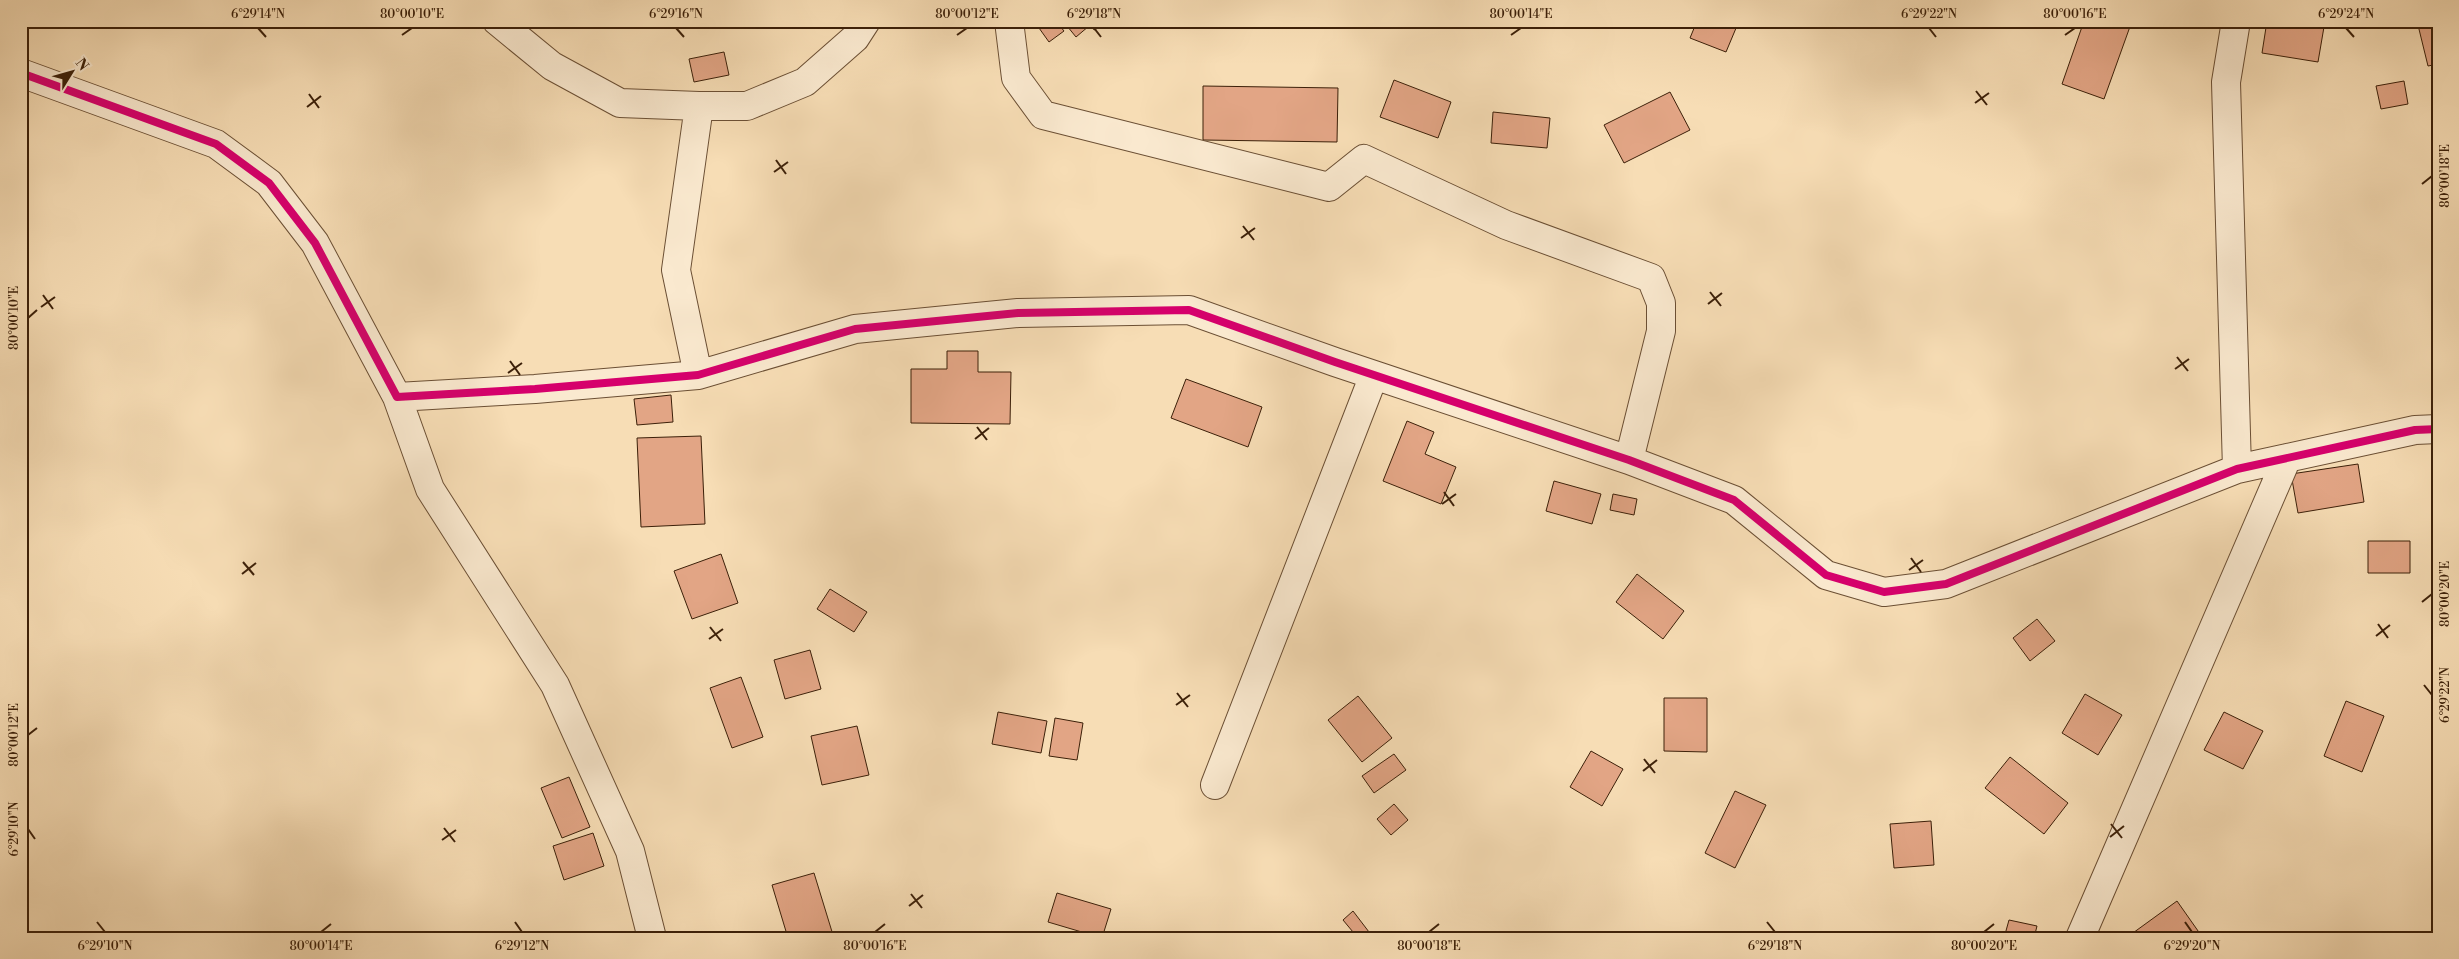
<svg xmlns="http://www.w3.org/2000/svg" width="2459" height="959" viewBox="0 0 2459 959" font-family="'Libre Bodoni',serif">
<rect width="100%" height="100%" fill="#f7ddb5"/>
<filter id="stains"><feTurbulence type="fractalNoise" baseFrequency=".004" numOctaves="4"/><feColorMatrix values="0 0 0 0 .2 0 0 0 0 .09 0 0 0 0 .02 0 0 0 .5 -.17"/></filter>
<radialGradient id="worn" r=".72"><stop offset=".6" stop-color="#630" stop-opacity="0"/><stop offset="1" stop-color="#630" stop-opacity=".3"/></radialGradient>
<path fill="#e2a585" stroke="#3c2009" d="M600 21H614L611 27Z
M1047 21H1056L1064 31 1049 42 1039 28Z
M1063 21H1085L1089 26 1076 37Z
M1090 21H1113L1094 30Z
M1697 21H1739L1726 52 1690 38Z
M2042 21H2081L2080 28 2041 24Z
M2084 21H2132L2104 99 2062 84Z
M2267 21H2325L2318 62 2262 53Z
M2417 21H2438V64L2428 66Z
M724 52 729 75 694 82 689 59Z
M1394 80 1451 102 1438 138 1380 117Z
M2404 81 2408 104 2381 109 2376 86Z
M1203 86 1338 88 1337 142 1203 140Z
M1670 92 1690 130 1624 163 1604 125Z
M1493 112 1550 118 1547 148 1491 143Z
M947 351H978V372H1011L1010 424 911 423V369H947Z
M1186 379 1262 407 1248 447 1171 418Z
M671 395 673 422 637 425 634 399Z
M1407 421 1434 432 1425 454 1456 467 1441 504 1383 481Z
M701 436 705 524 641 527 637 438Z
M2358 464 2364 502 2298 513 2291 474Z
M1554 481 1601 494 1592 524 1546 511Z
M1613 494 1637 499 1634 515 1610 510Z
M2368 541H2410V573H2368Z
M721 554 738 603 692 619 674 571Z
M1637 574 1684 611 1663 639 1616 602Z
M830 589 867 612 854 632 817 609Z
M2037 619 2055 641 2030 661 2013 638Z
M810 650 821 689 785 699 774 660Z
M741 677 763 737 732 748 710 688Z
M2085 694 2122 715 2098 755 2062 733Z
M1358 696 1392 738 1362 762 1328 720Z
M1664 698H1707V752L1664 751Z
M2346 701 2384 716 2362 772 2324 756Z
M998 712 1047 721 1041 753 992 744Z
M2224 712 2263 731 2243 769 2204 750Z
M1055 718 1083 723 1077 760 1049 756Z
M857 726 869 775 822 785 811 736Z
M1591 751 1623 769 1602 806 1570 787Z
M1394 754 1406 770 1374 793 1362 776Z
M2010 757 2068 803 2044 834 1985 788Z
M569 777 590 827 562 838 541 788Z
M1735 791 1766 805 1735 868 1705 853Z
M1394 804 1408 820 1391 835 1377 819Z
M1931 821 1934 865 1894 868 1890 824Z
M593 833 604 866 564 880 553 846Z
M814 873 833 935 822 938H788L772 885Z
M1057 893 1111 909 1102 938 1048 922Z
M2177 901 2203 938H2126Z
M1353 911 1369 932 1362 938H1358L1343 920Z
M2009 920 2037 926 2034 938H2004Z
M1336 931 1342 938H1329Z
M1024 932 1036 938H1021Z"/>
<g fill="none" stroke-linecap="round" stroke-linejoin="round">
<defs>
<path id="minor" d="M497 21 552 66 620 103 699 106H747L805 82 855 38 866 21
M1009 21 1016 78 1043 115 1329 187 1364 159 1506 225 1651 278 1661 303V331L1629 460
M2236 21 2226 82 2237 469
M21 73 216 144 269 183 315 243 397 397 535 389 698 375 855 329 1018 313 1189 310 1335 362 1629 460 1734 500 1826 575 1884 592 1946 584 2237 469 2415 430 2438 429
M698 375 676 270 699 106
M397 397 430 489 555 685 630 851 652 938
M1215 785 1374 375
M2080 938 2287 458"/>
</defs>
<use href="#minor" stroke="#6b4f34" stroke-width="30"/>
<use href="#minor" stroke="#fae9cf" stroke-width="28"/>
<defs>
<path id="cycleway" d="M21 73 216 144 269 183 315 243 397 397 535 389 698 375 855 329 1018 313 1189 310 1335 362 1629 460 1734 500 1826 575 1884 592 1946 584 2237 469 2415 430 2438 429"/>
</defs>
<use href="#cycleway" stroke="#fae9cf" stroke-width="11"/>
<use href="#cycleway" stroke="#d6006c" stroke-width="8"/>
</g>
<path fill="none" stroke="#3c2009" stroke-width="2" d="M258 28 266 37M676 28 684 37M1094 28 1101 37M1929 28 1936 37M2346 28 2354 37M402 35 412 28M957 35 967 28M1511 35 1521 28M2065 35 2075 28M1976 91 1987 105M309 94 319 108M1975 103 1989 93M307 107 321 96M776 160 786 174M774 172 788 162M2422 184 2432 176M1243 226 1254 240M1241 238 1255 228M1710 292 1721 306M43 295 53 309M1708 304 1722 293M41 307 55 297M28 318 37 310M2177 357 2188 371M510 361 520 375M2175 369 2189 359M508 373 522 363M977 427 987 440M975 439 989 428M1444 492 1454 506M1442 504 1456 494M1911 558 1921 572M243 562 254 575M1909 570 1923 560M242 574 256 563M2422 602 2432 594M2378 624 2388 638M710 627 721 641M2376 636 2390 625M709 639 723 629M2424 685 2432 695M1177 693 1188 707M1176 705 1190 695M28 735 37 728M1644 759 1655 773M1643 771 1657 760M2111 824 2122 838M444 828 455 842M28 829 35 839M2110 837 2124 826M442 840 456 830M911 894 922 908M909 906 923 895M97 922 105 932M515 922 522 932M1767 922 1775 932M2185 922 2192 932M321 932 331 924M875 932 885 924M1429 932 1439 924M1984 932 1994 924"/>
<rect width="2459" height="959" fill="none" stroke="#f7ddb5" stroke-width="55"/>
<g transform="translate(72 72) rotate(53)" stroke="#fae9cf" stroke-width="4" paint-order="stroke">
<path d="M0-4L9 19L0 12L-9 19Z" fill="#3c2009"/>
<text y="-8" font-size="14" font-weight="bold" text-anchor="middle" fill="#3c2009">N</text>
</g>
<rect x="28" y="28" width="2404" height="904" fill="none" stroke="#3c2009" stroke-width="2"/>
<g font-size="12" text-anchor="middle" fill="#3c2009">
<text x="258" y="18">6°29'14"N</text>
<text x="412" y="18">80°00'10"E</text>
<text x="676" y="18">6°29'16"N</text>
<text x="967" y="18">80°00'12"E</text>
<text x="1094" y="18">6°29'18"N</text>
<text x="1521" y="18">80°00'14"E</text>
<text x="1929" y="18">6°29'22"N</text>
<text x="2075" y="18">80°00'16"E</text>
<text x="2346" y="18">6°29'24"N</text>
<text transform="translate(2445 176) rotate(-90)" y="4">80°00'18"E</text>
<text transform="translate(14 318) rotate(-90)" y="4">80°00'10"E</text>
<text transform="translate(2445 594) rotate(-90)" y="4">80°00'20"E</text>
<text transform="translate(2445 695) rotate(-90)" y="4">6°29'22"N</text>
<text transform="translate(14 735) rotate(-90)" y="4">80°00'12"E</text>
<text transform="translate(14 829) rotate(-90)" y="4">6°29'10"N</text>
<text x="105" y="950">6°29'10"N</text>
<text x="321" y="950">80°00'14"E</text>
<text x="522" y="950">6°29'12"N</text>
<text x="875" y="950">80°00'16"E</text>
<text x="1429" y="950">80°00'18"E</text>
<text x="1775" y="950">6°29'18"N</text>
<text x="1984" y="950">80°00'20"E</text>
<text x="2192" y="950">6°29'20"N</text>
</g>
<rect width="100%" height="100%" filter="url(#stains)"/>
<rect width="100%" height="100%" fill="url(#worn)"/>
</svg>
